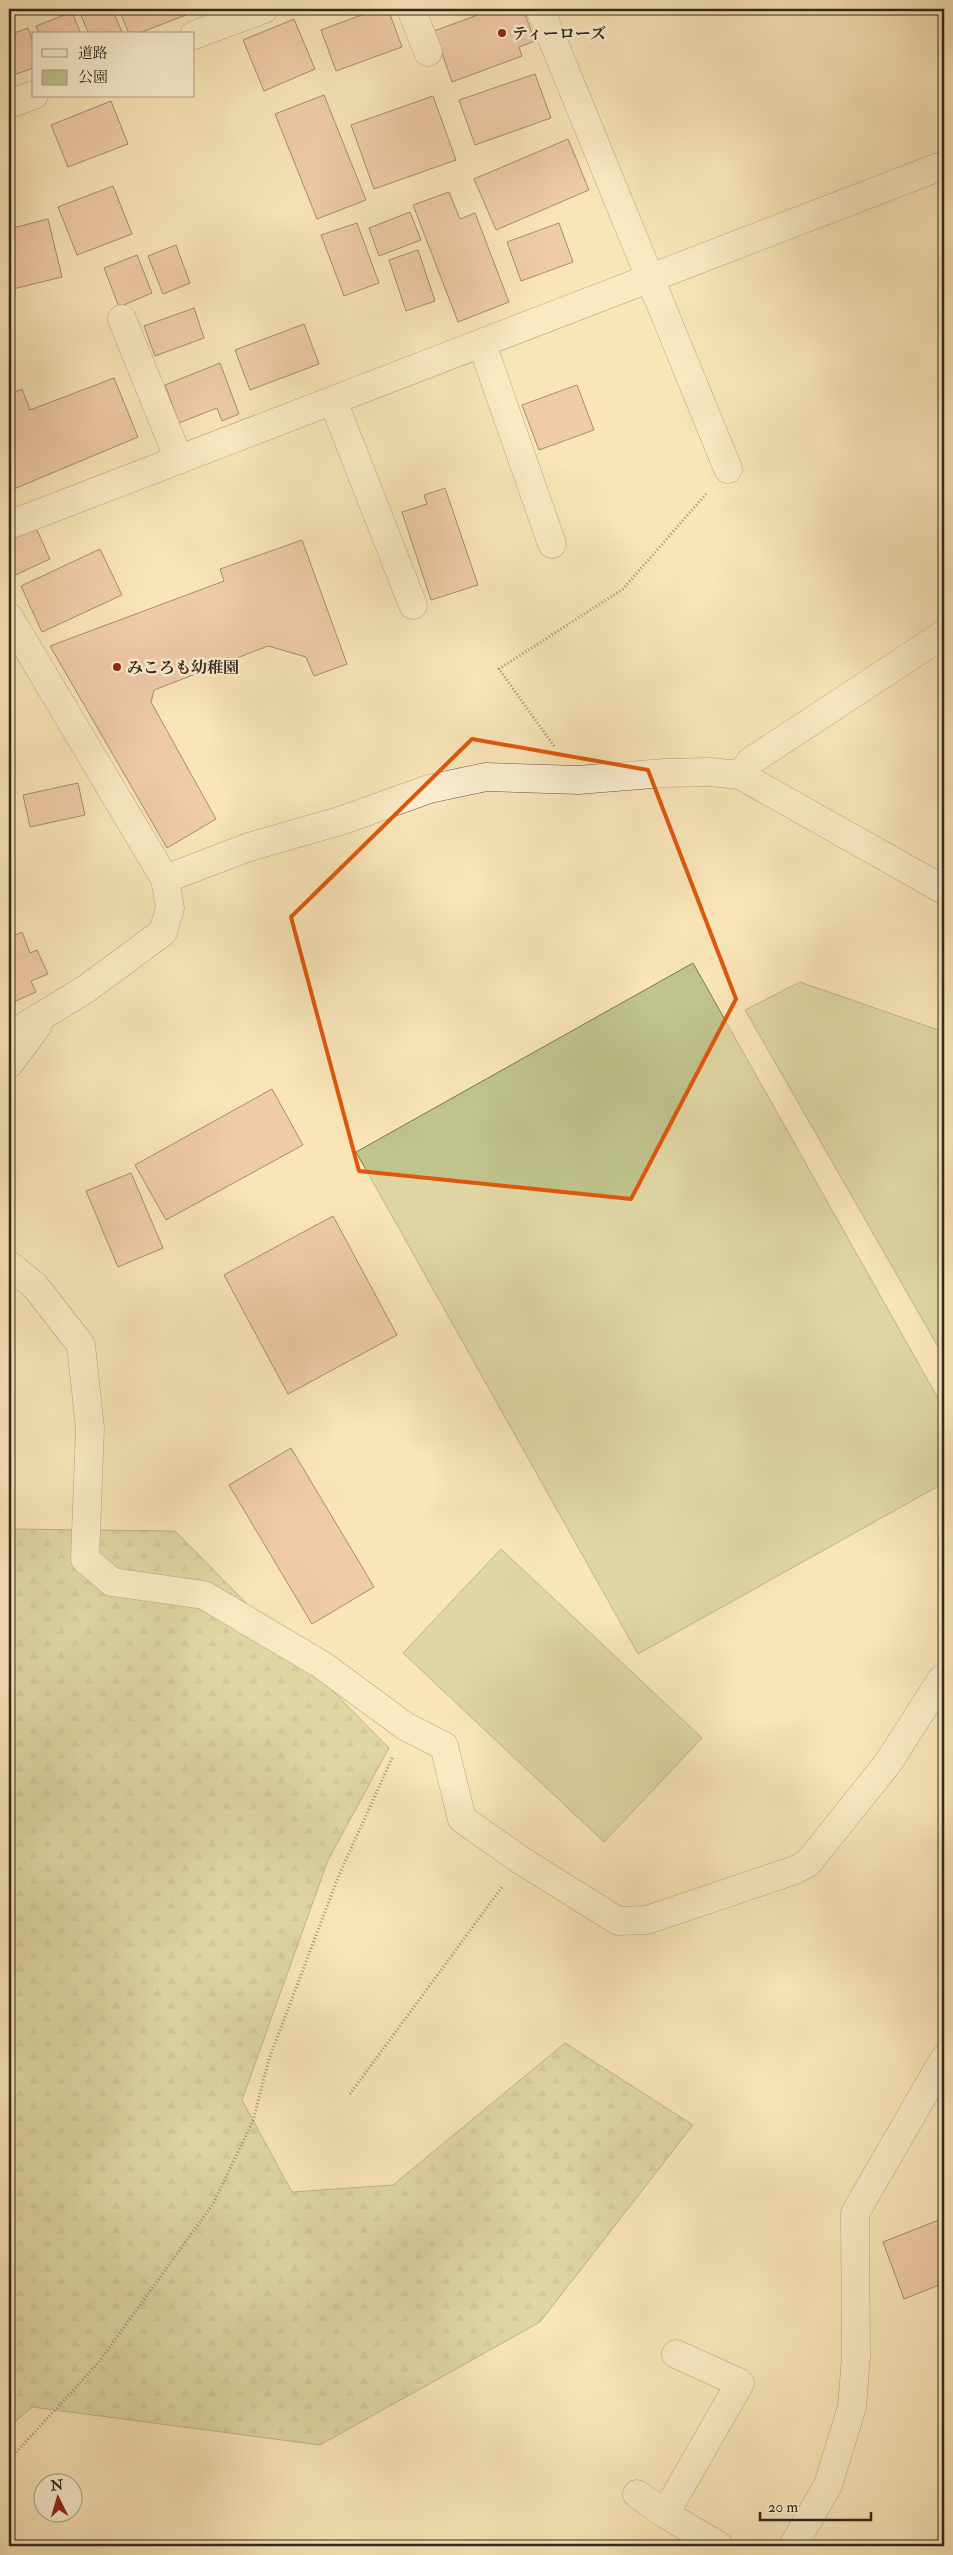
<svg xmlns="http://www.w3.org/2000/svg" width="953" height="2555" viewBox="0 0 953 2555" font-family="'IM FELL Double Pica','Noto Serif JP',serif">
<defs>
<pattern id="forest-firs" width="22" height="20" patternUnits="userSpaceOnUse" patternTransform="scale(1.25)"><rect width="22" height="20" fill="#c0c48d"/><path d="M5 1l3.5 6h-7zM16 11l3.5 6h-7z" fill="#a5a879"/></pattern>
</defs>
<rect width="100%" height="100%" fill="#f9e5b8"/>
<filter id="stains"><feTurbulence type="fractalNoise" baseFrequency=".004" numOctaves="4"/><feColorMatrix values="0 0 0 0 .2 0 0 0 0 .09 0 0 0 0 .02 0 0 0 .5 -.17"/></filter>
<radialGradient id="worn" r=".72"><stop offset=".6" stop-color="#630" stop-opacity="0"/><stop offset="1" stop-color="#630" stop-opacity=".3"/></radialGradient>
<path fill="url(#forest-firs)" stroke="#797656" d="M9 1529 175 1531 389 1748 328 1860 242 2100 292 2192 393 2185 565 2043 693 2125 540 2322 320 2445 32 2407 9 2427Z"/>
<path fill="#c0c48d" stroke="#797656" d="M693 963 944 1409V1483L638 1654 356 1152Z
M800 982 944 1032V1357L745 1010Z
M501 1549 702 1738 604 1842 403 1653Z"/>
<path fill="#e7ab96" stroke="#322820" d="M78 9H112L123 34H89Z
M119 9H190L191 13 137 34H129Z
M378 9H388L402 47 336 71 321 30Z
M494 9H523L535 41 519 47 522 56 452 82 434 31Z
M72 12 81 34H39L36 26Z
M294 19 315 69 264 91 243 40Z
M28 28 34 45V68L10 76 9 35Z
M535 74 551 118 475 145 459 100Z
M324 95 366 200 317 219 275 114Z
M433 96 456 160 374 189 351 125Z
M111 101 128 144 68 167 51 125Z
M568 139 589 190 496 230 474 179Z
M113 186 132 234 77 255 58 207Z
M449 192 460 219 475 213 509 302 458 322 413 205Z
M410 212 421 240 379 256 369 228Z
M48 219 62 277 9 290V229Z
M357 223 379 283 344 296 321 235Z
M559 223 573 262 521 281 507 242Z
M176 245 190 283 163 294 148 256Z
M418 250 435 301 406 311 389 260Z
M137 255 152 293 119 307 104 268Z
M194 308 204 338 155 356 144 326Z
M304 324 319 364 250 390 235 350Z
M220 363 239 414 222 421 217 408 179 423 165 385Z
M114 378 138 437 9 491V406L14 404 10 394 22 389 30 410Z
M577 385 594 430 539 450 522 405Z
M445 488 478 585 431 600 402 512 427 504 424 495Z
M36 528 50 559 9 578V541Z
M302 540 347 664 314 676 306 657 268 646 154 690 151 702 216 819 167 848 50 646 224 581 220 569Z
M100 549 122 595 42 632 21 586Z
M78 783 85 815 30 827 23 795Z
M22 932 30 953 37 950 48 974 31 981 36 992 9 1004V938Z
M272 1089 303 1145 166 1220 135 1165Z
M131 1173 163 1248 118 1267 86 1191Z
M333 1216 397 1335 288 1394 224 1275Z
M291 1448 374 1587 312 1624 229 1485Z
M944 2218V2283L904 2299 883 2242Z"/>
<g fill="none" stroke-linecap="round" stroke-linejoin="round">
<defs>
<path id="minor" d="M411 9 428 52
M540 9 728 469
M194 35 264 9
M9 104 34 95
M122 319 179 460
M482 344 552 544
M333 401 413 605
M9 525 944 165
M9 617 165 879 170 908 163 932 86 989 9 1036
M740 775 751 761 944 634
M165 879 249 847 343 820 429 789 486 777 578 780 665 773 710 772 740 775 944 890
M9 1064 38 1025
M9 1265 35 1286 81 1345 90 1428 85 1559 112 1582 204 1595 322 1665 405 1726 444 1746 462 1819 522 1861 618 1921 647 1920 795 1870 808 1863 888 1763 941 1680
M637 2494 665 2514 719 2546
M665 2514 740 2383 676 2354
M793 2546 828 2485 852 2407 856 2357 855 2213 944 2059"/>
</defs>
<use href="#minor" stroke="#645746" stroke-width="29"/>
<path stroke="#322820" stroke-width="3" stroke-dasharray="1 2.5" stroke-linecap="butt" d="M554 746 499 669 623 589 706 494
M350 2094 502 1887
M9 2460 98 2363 213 2204 253 2121 269 2059 339 1875 393 1756"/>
<use href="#minor" stroke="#fbeed1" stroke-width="28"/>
</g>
<path d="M0 0H953V2555H0ZM472 739 648 770 736 999 631 1199 359 1171 291 917Z" fill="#f9e5b8" fill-opacity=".55" fill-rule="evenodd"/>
<path fill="none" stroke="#df570d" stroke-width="4" stroke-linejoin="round" d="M472 739 648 770 736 999 631 1199 359 1171 291 917Z"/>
<g fill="#8f2418" stroke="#fbeed1" stroke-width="2">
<circle cx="502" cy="33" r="5"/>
<circle cx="117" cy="667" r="5"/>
</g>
<g text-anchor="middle" stroke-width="5" stroke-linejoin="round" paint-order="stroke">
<g font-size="16" font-weight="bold" fill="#322820" stroke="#fbeed1" text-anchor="start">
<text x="512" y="39">ティーローズ</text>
<text x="127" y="673">みころも幼稚園</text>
</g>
</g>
<rect width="953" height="2555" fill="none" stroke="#f9e5b8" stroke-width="30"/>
<rect x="10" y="10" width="933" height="2535" fill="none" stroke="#322820" stroke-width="2.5"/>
<rect x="15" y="15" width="923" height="2525" fill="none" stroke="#322820"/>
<rect x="32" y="32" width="162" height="65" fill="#fbeed1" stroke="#ab9f8a"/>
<rect x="42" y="49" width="25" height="8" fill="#fbeed1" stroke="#ab9f8a"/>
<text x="78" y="58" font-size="15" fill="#322820">道路</text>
<rect x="42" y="70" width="25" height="15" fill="#c0c48d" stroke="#ab9f8a"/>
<text x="78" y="82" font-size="15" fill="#322820">公園</text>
<g transform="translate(58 2498) rotate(355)"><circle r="24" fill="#fbeed1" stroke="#ab9f8a"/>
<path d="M0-4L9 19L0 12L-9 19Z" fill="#8f2418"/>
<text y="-8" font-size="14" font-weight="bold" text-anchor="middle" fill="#322820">N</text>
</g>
<path d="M760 2512v8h111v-8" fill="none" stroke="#322820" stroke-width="2.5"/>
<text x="768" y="2512" font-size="15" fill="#322820" stroke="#fbeed1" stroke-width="4" paint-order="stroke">20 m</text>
<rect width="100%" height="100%" filter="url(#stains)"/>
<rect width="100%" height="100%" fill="url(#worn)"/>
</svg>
